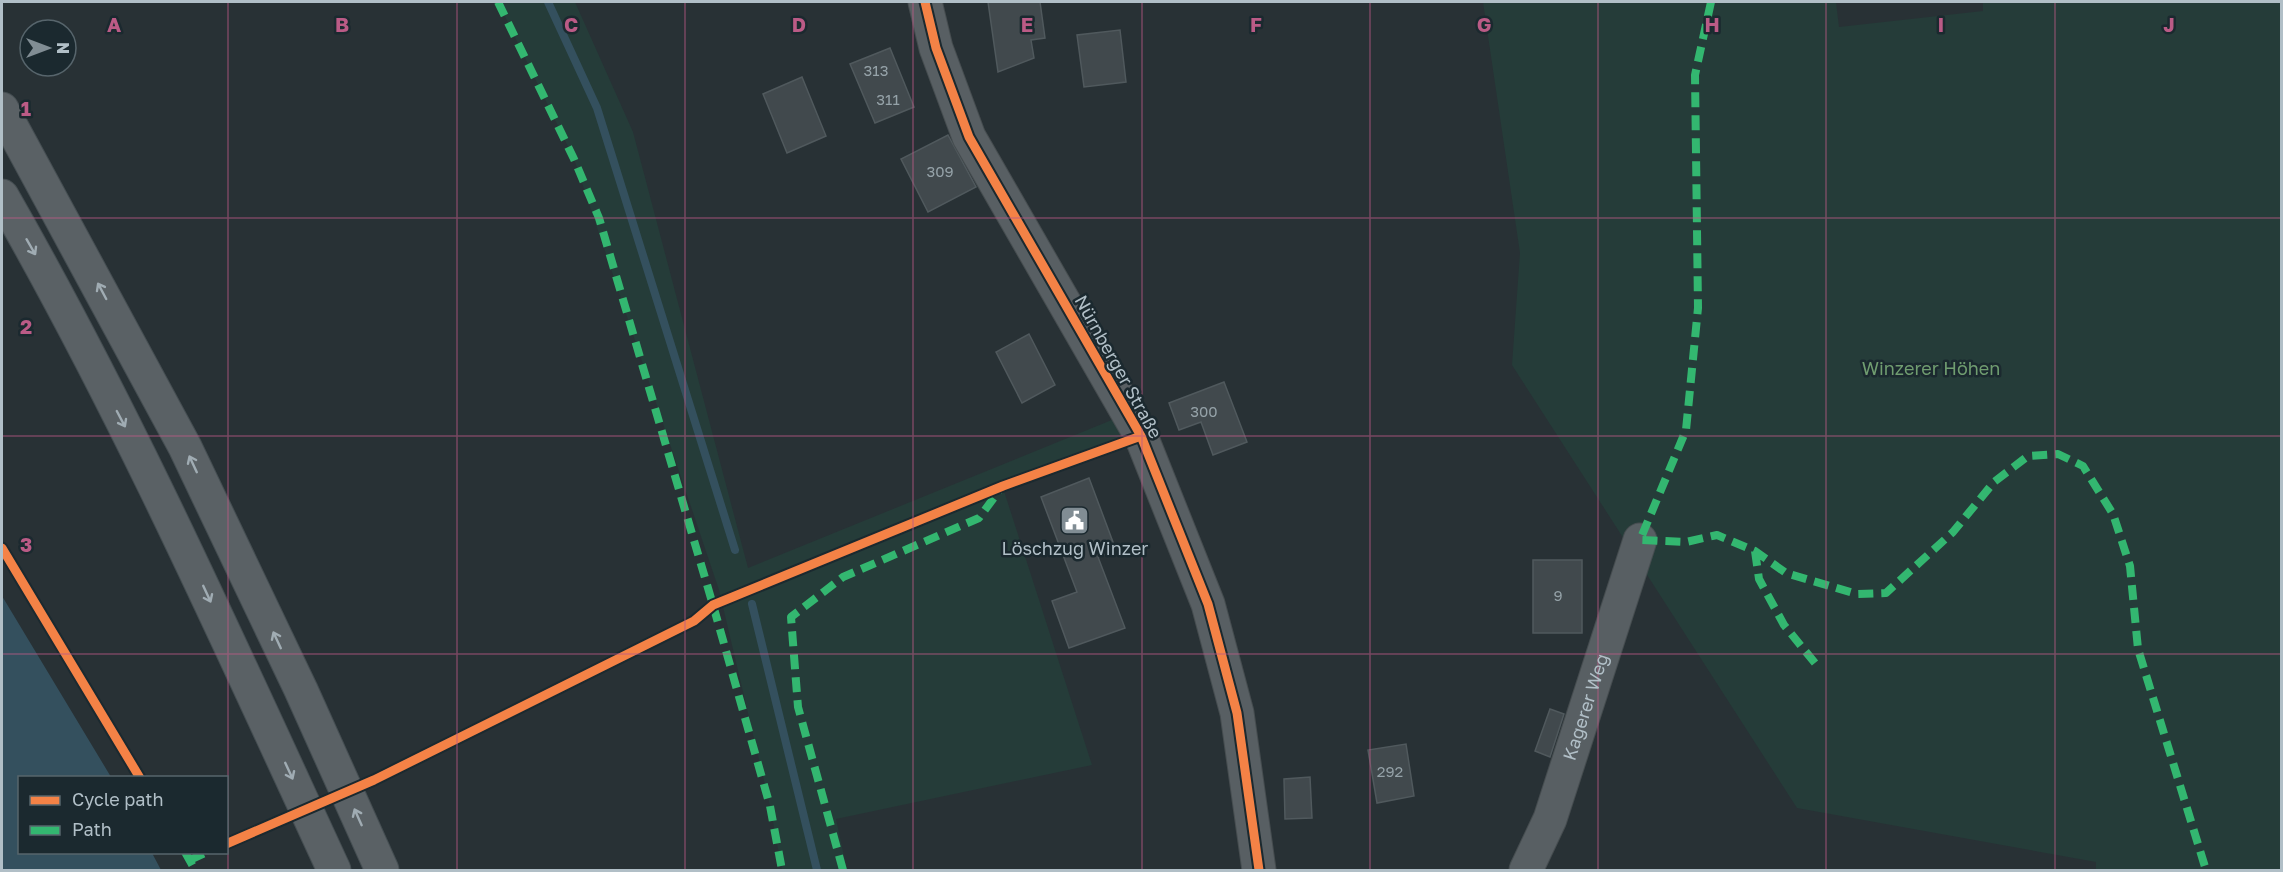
<svg xmlns="http://www.w3.org/2000/svg" width="2283" height="872" viewBox="0 0 2283 872" font-family="'Golos Text',sans-serif">
<rect width="100%" height="100%" fill="#283135"/>
<path fill="#253c39" d="M498 2H575L633 132 748 568 1129 413 1141 436 1004 491 1092 765 836 819 847 870H782L770 806 719 590 574 159Z
M1483 2H1836L1839 27 1983 11V2H2281V870H2096V862L1797 808 1512 365 1520 253Z"/>
<path fill="#34505e" d="M2 596 111 777 20 778V852L152 853 161 870H2Z"/>
<g fill="none" stroke-linecap="round" stroke-linejoin="round">
<path stroke="#34505e" stroke-width="8" d="M548 2 597 108 735 550
M752 604 817 870"/>
</g>
<path fill="#41494d" stroke="#50595d" stroke-width="1.5" d="M988 2H1040L1045 38 1031 40 1034 58 998 72Z
M1120 30 1126 82 1084 87 1077 35Z
M890 48 914 107 875 123 850 64Z
M802 77 826 136 787 153 763 94Z
M948 135 976 187 928 212 901 159Z
M1029 334 1055 385 1022 403 996 352Z
M1224 382 1247 442 1213 455 1201 422 1179 430 1169 403Z
M1089 478 1116 550 1098 557 1125 628 1069 648 1052 601 1077 592 1041 497Z
M1533 560H1582V633H1533Z
M1550 709 1564 714 1550 757 1535 751Z
M1406 744 1414 796 1377 803 1368 750Z
M1310 777 1312 818 1285 819 1284 779Z"/>
<g fill="none" stroke-linecap="round" stroke-linejoin="round">
<defs>
<g id="minor">
<path d="M925 2 936 48 969 137 1141 436 1208 604 1237 713 1259 870"/>
<path id="s1" d="M1526 870 1550 819 1640 540"/>
</g>
<path id="major" d="M2 109 185 447 301 690 382 870
M2 196C127 414 229 643 334 870"/>
</defs>
<use href="#minor" stroke="#464d50" stroke-width="35"/>
<use href="#major" stroke="#454e52" stroke-width="35"/>
<use href="#minor" stroke="#585f63" stroke-width="33"/>
<use href="#major" stroke="#5a6165" stroke-width="33"/>
<path stroke="#33b770" stroke-width="8" stroke-dasharray="15 8" stroke-linecap="butt" d="M498 2 574 159 599 218 713 605 770 806 782 870
M1711 2 1695 75 1698 308 1686 430 1640 540 1686 542 1717 535 1755 551 1786 573 1857 594 1886 593 1953 532 1994 482 2028 456 2058 454 2083 466 2113 514 2130 566 2138 649 2206 870
M1755 551 1759 579 1784 625 1815 663
M185 852 195 870
M190 860 207 852
M843 870 798 707 791 617 843 577 979 518 1001 488"/>
<defs>
<path id="cycleway" d="M925 2 936 48 969 137 1141 436 1208 604 1237 713 1259 870
M2 548 140 778
M226 844 374 780 694 621 713 605 1003 486 1141 436"/>
</defs>
<use href="#cycleway" stroke="#1b292f" stroke-width="13"/>
<use href="#cycleway" stroke="#f48246" stroke-width="9"/>
</g>
<defs><path id="oneway-shaft" d="M-6 0H5M1.5-3L5.5 0L1.5 3" fill="none" stroke-width="1.6" stroke-linecap="round" stroke-linejoin="round" transform="scale(1.5)"/></defs>
<g stroke="#a0acb3">
<use href="#oneway-shaft" transform="translate(31 247) rotate(60)"/>
<use href="#oneway-shaft" transform="translate(102 291) rotate(-118)"/>
<use href="#oneway-shaft" transform="translate(121 419) rotate(62)"/>
<use href="#oneway-shaft" transform="translate(193 464) rotate(-115)"/>
<use href="#oneway-shaft" transform="translate(207 594) rotate(65)"/>
<use href="#oneway-shaft" transform="translate(277 640) rotate(-115)"/>
<use href="#oneway-shaft" transform="translate(289 771) rotate(65)"/>
<use href="#oneway-shaft" transform="translate(358 817) rotate(-114)"/>
</g>
<path fill="none" stroke="#bb5b86" stroke-width="1.5" stroke-opacity="0.55" d="M228 2V870M457 2V870M685 2V870M913 2V870M1142 2V870M1370 2V870M1598 2V870M1826 2V870M2055 2V870M2 218H2282M2 436H2282M2 654H2282"/>
<defs>
<symbol id="civic-square" viewBox="-11 -11 22 22"><rect x="-9" y="-9" width="18" height="18" rx="4" fill="#818d94" stroke="#1b292f"/><path d="M-.6-6.5H3V-4.5H.6V-3L4-1V1h2V6H-6V1h2V-1L-.6-3ZM-1.2 2.5V6h2.4V2.5Z" fill="#fff"/></symbol>
</defs>
<g fill-rule="evenodd">
<use href="#civic-square" x="1058" y="504" width="33" height="33"/>
</g>
<g text-anchor="middle" stroke-width="5" stroke-linejoin="round" paint-order="stroke">
<g font-size="15" fill="#95a2a8">
<text x="876" y="76">313</text>
<text x="888" y="105">311</text>
<text x="940" y="177">309</text>
<text x="1204" y="417">300</text>
<text x="1558" y="601">9</text>
<text x="1390" y="777">292</text>
</g>
<g font-size="18" fill="#b1bfc7" stroke="#1b292f">
<text transform="translate(1118 367) rotate(61)" y="6">Nürnberger Straße</text>
<text dy="6" stroke="none"><textPath href="#s1" startOffset="174">Kagerer Weg</textPath></text>
</g>
<g font-size="18" fill="#709d70" stroke="#1b292f">
<text x="1931" y="375">Winzerer Höhen</text>
</g>
<g font-size="18" fill="#b1bfc7" stroke="#1b292f">
<text x="1075" y="555">Löschzug Winzer</text>
</g>
</g>
<g font-size="20" text-anchor="middle" font-weight="bold" fill="#bb5b86" stroke="#1b292f" stroke-width="5" stroke-linejoin="round" paint-order="stroke">
<text x="114" y="32">A</text>
<text x="342" y="32">B</text>
<text x="571" y="32">C</text>
<text x="799" y="32">D</text>
<text x="1027" y="32">E</text>
<text x="1256" y="32">F</text>
<text x="1484" y="32">G</text>
<text x="1712" y="32">H</text>
<text x="1941" y="32">I</text>
<text x="2169" y="32">J</text>
<text x="26" y="116">1</text>
<text x="26" y="334">2</text>
<text x="26" y="552">3</text>
</g>
<rect width="2283" height="872" fill="none" stroke="#b1bfc7" stroke-width="6"/>
<rect x="18" y="776" width="210" height="78" fill="#1b292f" stroke="#57656c" stroke-width="1.5"/>
<rect x="30" y="796" width="30" height="9" fill="#f48246" stroke="#57656c" stroke-width="1.5"/>
<text x="72" y="806" font-size="18" fill="#b1bfc7">Cycle path</text>
<rect x="30" y="826" width="30" height="9" fill="#33b770" stroke="#57656c" stroke-width="1.5"/>
<text x="72" y="836" font-size="18" fill="#b1bfc7">Path</text>
<g transform="translate(48 48) rotate(90)"><circle r="28" fill="#1b292f" stroke="#57656c" stroke-width="1.5"/>
<path d="M0-4.5L10 22L0 15L-10 22Z" fill="#818d94"/>
<text y="-9" font-size="16" font-weight="bold" text-anchor="middle" fill="#b1bfc7">N</text>
</g>
</svg>
